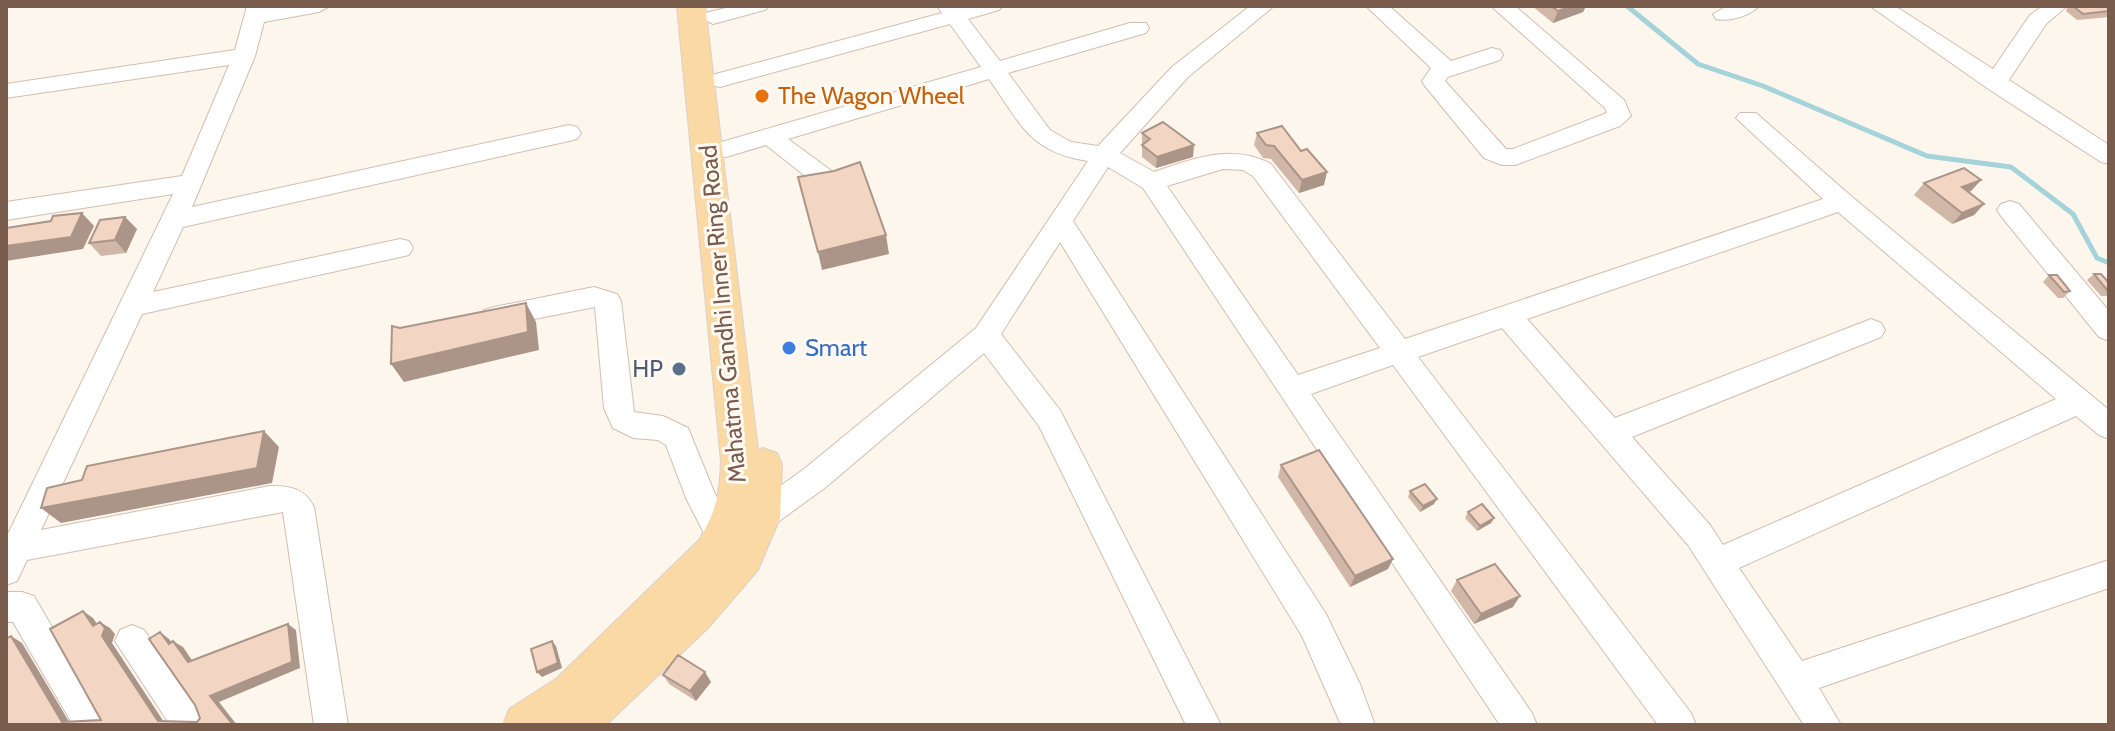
<svg xmlns="http://www.w3.org/2000/svg" width="2115" height="731" viewBox="0 0 2115 731" font-family="Cabin,sans-serif">
<rect width="100%" height="100%" fill="#fdf6ec"/>
<g fill="none" stroke-linecap="round" stroke-linejoin="round">
<path stroke="#a5d3da" stroke-width="5" d="M1627 6 1698 64 1763 86 1927 156 2011 167 2073 214 2097 258 2109 263"/>
<defs>
<path id="minor" d="M247 6H330L319 12 264 22 255 56 192 207 569 125 577 127 581 133 577 139 569 141 183 227 153 292 400 239 409 241 413 248 409 255 400 257 142 314 41 530 270 486C290 486 305 488 314 507L348 725H314L283 512 27 560 17 581 6 585V538L173 194 6 220V202L182 176 229 65 6 98V84L235 50Z
M734 6H769L765 10 713 24 702 18 705 13Z
M937 6H1003L999 10 968 19 1000 61 1130 23H1146L1149 28 1146 33 1008 73 1050 130 1071 142 1098 146 1172 67 1250 6H1274L1188 77 1120 153 1154 172C1193 159 1231 143 1271 164L1405 339 1823 199 1736 118 1740 113H1756L1851 196 2109 410V439L2099 435 2076 416 1739 568 1802 661 2109 560V588L1819 688 1841 725H1804L1688 545 1502 328 1418 357 1691 713 1696 725H1658L1393 365 1311 394 1532 713 1537 725H1500L1143 188 1108 167 1073 221 1326 614 1360 684 1375 725H1341L1302 636 1060 242 1001 334 1060 410 1221 725H1186L1039 426 984 353 826 487 771 527 749 534 738 531 734 521 738 511 751 507 804 469 976 328 1088 161C1029 152 1021 124 989 79L788 139 837 175 840 181 837 187 828 189 819 187 766 145 726 157 718 155 714 149 718 143 981 67 950 24 720 87 712 85 709 80 712 75 942 13ZM1223 169 1243 170 1253 176 1380 348 1298 375 1167 186ZM1838 212 2056 399 1723 545 1710 525 1632 437 1881 337 1885 330 1881 323 1871 319 1861 323 1615 418 1527 319Z
M1366 6H1389L1451 61 1492 48 1500 50 1503 55 1500 60 1448 77 1445 81 1506 149H1513L1607 113 1605 108 1491 6H1515L1624 100 1631 116 1620 126 1515 165H1502L1484 158 1425 86 1422 81 1431 68Z
M1727 6H1759C1750 16 1729 22 1716 19L1713 14Z
M1870 6H1895L1993 69 2030 15 2043 6H2067L2046 24 2009 80 2109 145V164L2101 162 1987 88Z
M2010 201 2019 204 2109 311V341L2099 337 2001 216 1997 210 2001 204Z
M594 287 617 294 621 301 634 412 663 416 688 428 715 494 738 537 733 547 722 551 711 547 686 498 666 445 658 440 633 438 613 428 604 408 595 307 494 327 484 324 480 317 484 310 494 307Z
M6 592H22L34 596 109 725H73L13 622H6Z
M132 625 144 630 202 713 207 725H170L115 641 120 630Z"/>
<path id="major" d="M677 6H705L758 450 763 448 777 453 782 464 780 518 758 570 708 628 606 725H503L509 709 557 678 699 540C716 511 720 495 721 461Z"/>
</defs>
<use href="#minor" stroke="#d1beb0" stroke-width="2"/>
<use href="#major" stroke="#dad1cd" stroke-width="2"/>
<use href="#minor" fill="#fff" fill-rule="evenodd"/>
<use href="#major" fill="#fbd9a5" fill-rule="evenodd"/>
</g>
<path fill="#d1b7a8" d="M1532 6H1586L1583 12 1553 23Z
M2068 6H2109V17L2077 20 2066 11Z
M1142 133 1193 157 1156 168 1142 157Z
M1257 133 1324 185 1299 193 1271 159 1263 158 1254 145Z
M1981 180 1971 191 1969 192 1984 204 1974 215 1952 224 1914 195 1924 183Z
M125 217 137 229 126 253 101 256 89 243Z
M2094 274 2109 283V295L2108 296H2101L2087 280Z
M2049 275 2070 291 2063 298H2058L2043 282Z
M1281 465 1388 569 1350 587 1278 477Z
M1410 491 1434 504 1420 512 1408 497Z
M1468 512 1494 518 1491 523 1477 531 1465 518Z
M1457 580 1513 607 1474 624 1451 591Z
M663 675 711 682 696 701 669 684Z"/>
<path fill="#aa9588" d="M1572 6H1586L1583 12 1553 23 1558 11Z
M1194 145 1193 157 1156 168 1157 157Z
M1327 172 1324 185 1299 193 1302 180Z
M1981 180 1971 191 1952 199 1962 187Z
M1984 204 1974 215 1952 224 1962 213Z
M82 213 94 226 83 249 6 261V246Z
M125 217 137 229 126 253 115 240Z
M886 235 889 254 822 270 818 252Z
M526 303 536 322 539 350 404 382 391 364Z
M264 431 279 447 272 483 61 523 41 508Z
M1437 499 1434 504 1420 512 1423 506Z
M1494 518 1491 523 1477 531 1480 526Z
M1393 559 1388 569 1350 587 1355 576Z
M1520 596 1513 607 1474 624 1481 614Z
M83 611 93 618 103 633 93 626Z
M100 622 110 628 115 634 112 643 166 725 158 721 102 636Z
M288 624 296 630 300 668 219 702 237 725H233L210 696Z
M160 632 169 639 178 650 169 644Z
M11 636 22 643 71 725 62 722Z
M173 641 183 647 198 669 188 662Z
M552 641 556 646 562 668 542 677 537 672Z
M705 672 711 682 696 701 690 691Z"/>
<path fill="#f3d5c3" stroke="#aa9588" stroke-width="2" d="M1551 6H1572L1558 11Z
M2073 6H2109V11L2083 14Z
M1163 122 1194 145 1157 157 1142 145 1150 139 1142 133Z
M1282 126 1301 151 1307 149 1327 172 1302 180 1274 146 1266 145 1257 133Z
M860 162 886 235 818 252 798 177 834 171Z
M1964 168 1981 180 1962 187 1984 204 1962 213 1924 183Z
M82 213 71 237 6 246V228L51 221 53 216Z
M125 217 115 240 89 243 100 220Z
M2094 274H2101L2109 283V290H2107Z
M2049 275H2057L2070 291 2064 292Z
M526 303 528 332 391 364 392 326 400 328Z
M264 431 257 468 41 508 47 488 82 480 87 466Z
M1319 450 1393 559 1355 576 1281 465Z
M1425 484 1437 499 1423 506 1410 491Z
M1482 504 1494 518 1480 526 1468 512Z
M1495 564 1520 596 1481 614 1457 580Z
M83 611 93 626 100 622 105 628 102 636 158 721 197 722 200 718 195 705 149 639 160 632 169 644 173 641 188 662 288 624 292 662 210 696 233 725H6V639L11 636 62 722 101 720 50 629Z
M552 641 558 663 537 672 531 649Z
M678 655 705 672 690 691 663 675Z"/>
<circle fill="#e8710a" stroke="#fffaf3" stroke-width="3" cx="762" cy="96" r="8"/>
<circle fill="#3f7fe0" stroke="#fffaf3" stroke-width="3" cx="789" cy="348" r="8"/>
<circle fill="#5c6f8a" stroke="#fffaf3" stroke-width="3" cx="679" cy="369" r="8"/>
<g text-anchor="middle" stroke-width="6" stroke-linejoin="round" paint-order="stroke">
<g font-size="24" fill="#c56008" stroke="#fffaf3" text-anchor="start">
<text x="778" y="104">The Wagon Wheel</text>
</g>
<g font-size="24" fill="#7a5c4d" stroke="#fffaf3">
<text transform="translate(723 314) rotate(-95)" y="8">Mahatma Gandhi Inner Ring Road</text>
</g>
<g font-size="24" fill="#366cbe" stroke="#fffaf3" text-anchor="start">
<text x="805" y="356">Smart</text>
</g>
<g font-size="24" fill="#4e5e75" stroke="#fffaf3" text-anchor="end">
<text x="663" y="377">HP</text>
</g>
</g>
<rect width="2115" height="731" fill="none" stroke="#7a5c4d" stroke-width="16"/>
</svg>
